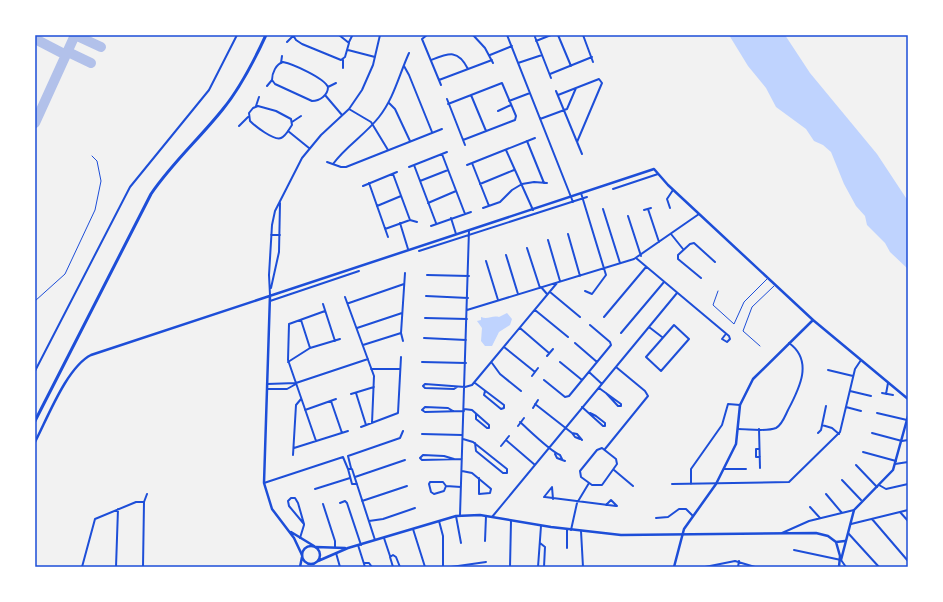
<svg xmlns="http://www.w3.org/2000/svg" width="943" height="602" viewBox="0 0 943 602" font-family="'Times New Roman',serif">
<rect width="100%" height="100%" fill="#f2f2f2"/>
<path fill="#bfd3fe" d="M729 35H785L810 73 877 154 908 201V269L890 252 885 243 867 225 865 216 856 206 844 184 831 152 823 145 814 141 806 129 776 107 766 88 748 66Z
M507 313 512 319 510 325 499 332 492 346H485L481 341 482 328 477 321 481 320V317C488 320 492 315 499 317Z"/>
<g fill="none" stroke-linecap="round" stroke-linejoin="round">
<path stroke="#b2c1ea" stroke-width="10" d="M75 35 101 47
M39 41 66 55
M68 52 91 63
M35 123 75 35"/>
<path stroke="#1d4ed8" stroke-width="1" d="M718 291 713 305 734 324 744 302 767 279
M35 301 65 274 95 210 101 181 97 161 92 156
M760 346 743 331 752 307 774 286"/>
<path stroke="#1d4ed8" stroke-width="2" d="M293 35 296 40 302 44 341 60 345 57 349 43 339 35
M427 35 422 39 441 85
M473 35 485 48 493 63
M507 35 573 202
M558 35 571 66
M583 35 593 62
M535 37 551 78
M536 41 551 35
M287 42 293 36
M349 42 352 36
M348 50 375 57
M490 55 512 46
M431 60C449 53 458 49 468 69
M283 62C293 64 324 78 328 87 328 95 320 101 312 101L275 84 272 80C272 73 276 64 283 62Z
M281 63 282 56
M518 63 542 55
M404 66 409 75 432 132
M343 68V60
M550 74 592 57
M439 80 492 60
M267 86 272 80
M328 87 336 83
M556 91 582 154
M325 95 342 115
M471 95 486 131
M558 95 599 79 602 83 577 142
M447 99 465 145
M509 101 530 93
M389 103 395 109 410 141
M448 104 502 83 516 116 515 120 463 140
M256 106 259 97
M258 106 276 111 291 119 292 125C289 129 286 136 281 138 274 141 255 126 250 121L249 113 253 108Z
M349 109 371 122 388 150
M498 111 511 105
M540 119 567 109 576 88
M292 122 301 116
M239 126 248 117
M288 131 309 148
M527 141 544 183
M506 150 533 210
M442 154 465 214
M327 162 341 167H346L442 129
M472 163 489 206
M333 164C346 146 365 135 379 117 394 98 399 75 409 53
M414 165 436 223
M467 165 535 138
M409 167 447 152
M393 174 410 220 417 222
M420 181 448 170
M369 183 388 237
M480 184 514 170
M363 186 397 172
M613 189 658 174
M581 193 606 275 592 294 585 291
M428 203 456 191
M377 206 401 196
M483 208 500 202 512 190 522 184 534 182 547 183
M670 208 667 199 673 190
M603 209 620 263
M648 209 659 242
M644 210 651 208
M628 216 641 256
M451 218 456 234
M400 223 408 249
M431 226 471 212
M385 229 410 220
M568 234 580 276
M671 234 683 249
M271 235H280
M548 240 560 281
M527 248 540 288
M419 251 587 197
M506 255 518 294
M636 258 729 336 730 339 727 342 722 339 725 335
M486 261 498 300
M427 275 469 276
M701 278 678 259V255L690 244 694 243 715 262
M541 287 547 294
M271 288 279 252 280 203
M550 292 580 317
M270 295 269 275 272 225 275 211 302 158 321 135 349 109 362 90 373 65 380 35
M426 296 468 298
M345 297 374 376 372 423
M270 301 359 271
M349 303 404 284
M323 304 335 341
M467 310 634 259 699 214
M535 310 568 337
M604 317 646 267
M425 318 467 319
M301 320 310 348
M674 325 689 339 661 371 646 357Z
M649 327 662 337
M357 328 402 313
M520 328 549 353
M621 333 664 282
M424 338 466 340
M403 341 401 333 405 273
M575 343 597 362
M363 345 401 333
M504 347 535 372
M547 356 553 349
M288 362 310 348 340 339
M422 362 466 363
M560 362 582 380
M492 363 500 374 521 391
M371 369H400
M828 370 853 376
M35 371 130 187 209 90 237 35
M589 372 602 384
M532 376 538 368
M544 380 565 397 569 396 611 345 610 342 590 325
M475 383 504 405V408L501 409 484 395 485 391
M267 384 296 383 368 359
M457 387 454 389 425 388 423 386 425 384 465 387 472 385 557 283
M599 388 621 404V406
M267 389H287L296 384
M850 391 871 396
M356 393 366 425
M606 393 618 406H621
M882 393 893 395
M351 394 374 387
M886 394 888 383
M331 401 342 433
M535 404 572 433 575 437 580 439
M582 407 603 426H605
M846 407 861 411
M533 408 538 400
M464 409 472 410 489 425V428H487L476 419V414
M305 410 336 399
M453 411 448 408 425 407 422 410 425 412 464 411
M590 413 596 416 605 423V426
M877 413 907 420
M520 422C530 431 550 451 560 455L562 459
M822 425 832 428 839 434
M518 426 524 418
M361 427 398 413 401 357
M738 429C749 429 766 432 776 428 782 425 785 416 788 410 799 389 814 361 789 343
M759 429 760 468
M572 433 577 434 582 440
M818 433 821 430 826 406
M872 433 902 441 908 440
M422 434 462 435
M463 439 473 442 507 469V473H503L476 451 475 443
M506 440 535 465
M316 441 288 360 289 324 325 311
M501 446 509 436
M294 448 348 431
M602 448 616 459 617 464 602 485H592L581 477 580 471 597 450Z
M605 449 648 396 645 391 616 367
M759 449H756V457H760
M863 452 896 461
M555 454 557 458 565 461
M293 455 296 405 301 399
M454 459 444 456 423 455 420 458 422 460 462 459
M895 464 908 462
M856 465 877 487
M351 468 348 456 400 438 403 431
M724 469H746
M614 470 633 486
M462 471 472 473 490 488 491 489 490 493 479 494V478
M355 477 405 460
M842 480 861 500
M264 483 343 457 348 469
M357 484H352L348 469H352L375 540
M672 484 789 482 840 432 855 369 861 360
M691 484V469L722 425 728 404 740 405
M879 485 886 489 908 484
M446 486 444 491 434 494 431 492 429 484 430 482H443L446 486 461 487
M315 489 350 478
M826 494 842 513
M553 499 552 487 544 497H545L616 506H617L611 500 606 505
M362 501 407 486
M340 503 345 501 347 503 361 545
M323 504 335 541V547
M810 507 820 518
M900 512 908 521
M460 515 469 230
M456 516 461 543
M492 517 677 293
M656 518 668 517 679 509H686L693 516
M872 519 908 561
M369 521 383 519 415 508
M439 521 443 536V567
M851 524 908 510
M413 529 425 567
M571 530 577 503 589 483
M581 531 583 567
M782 533 809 521 854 510
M848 533 879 567
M300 538 304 525V524L298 503 295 498H291L288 501 289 506 304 524
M384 538 390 556
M485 541 486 516
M540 543 545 547 544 567
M358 545 365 567
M567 548V529
M794 550 841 560 846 567
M336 553 340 567
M365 563H369L372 567
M82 567 95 519 136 502H144
M116 567 118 509
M143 567 144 502 147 494
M393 567 390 557 393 555 396 557 400 567
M451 567 486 562
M510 567 511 521
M538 567 541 526
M705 567 735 561 755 567
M738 567 739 561"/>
<path stroke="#1d4ed8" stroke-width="2.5" d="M270 295 264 483 272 509 294 538 302 555
M35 442C48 417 67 367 91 355L654 169 668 185 813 320 908 399
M291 532 314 546
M841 560 854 510 893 470 908 416
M674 567 684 529 716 484 736 444 740 405 753 379 813 320"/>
<path stroke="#1d4ed8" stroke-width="2.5" d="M836 542 845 541
M302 555a9 9 0 1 1 18 0a9 9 0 1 1-18 0Z
M316 547 345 548
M318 561 348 548 456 516 480 515 551 527 621 535 816 533 828 536 836 542 840 556 839 567
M300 567 302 557"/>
<path stroke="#1d4ed8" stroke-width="3" d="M35 421 151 194C172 163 200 138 223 109 241 87 254 61 266 35"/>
</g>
<rect width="943" height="602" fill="none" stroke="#ffffff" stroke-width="72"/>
<rect x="36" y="36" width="871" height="530" fill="none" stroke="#1d4ed8" stroke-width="1.5"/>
</svg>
